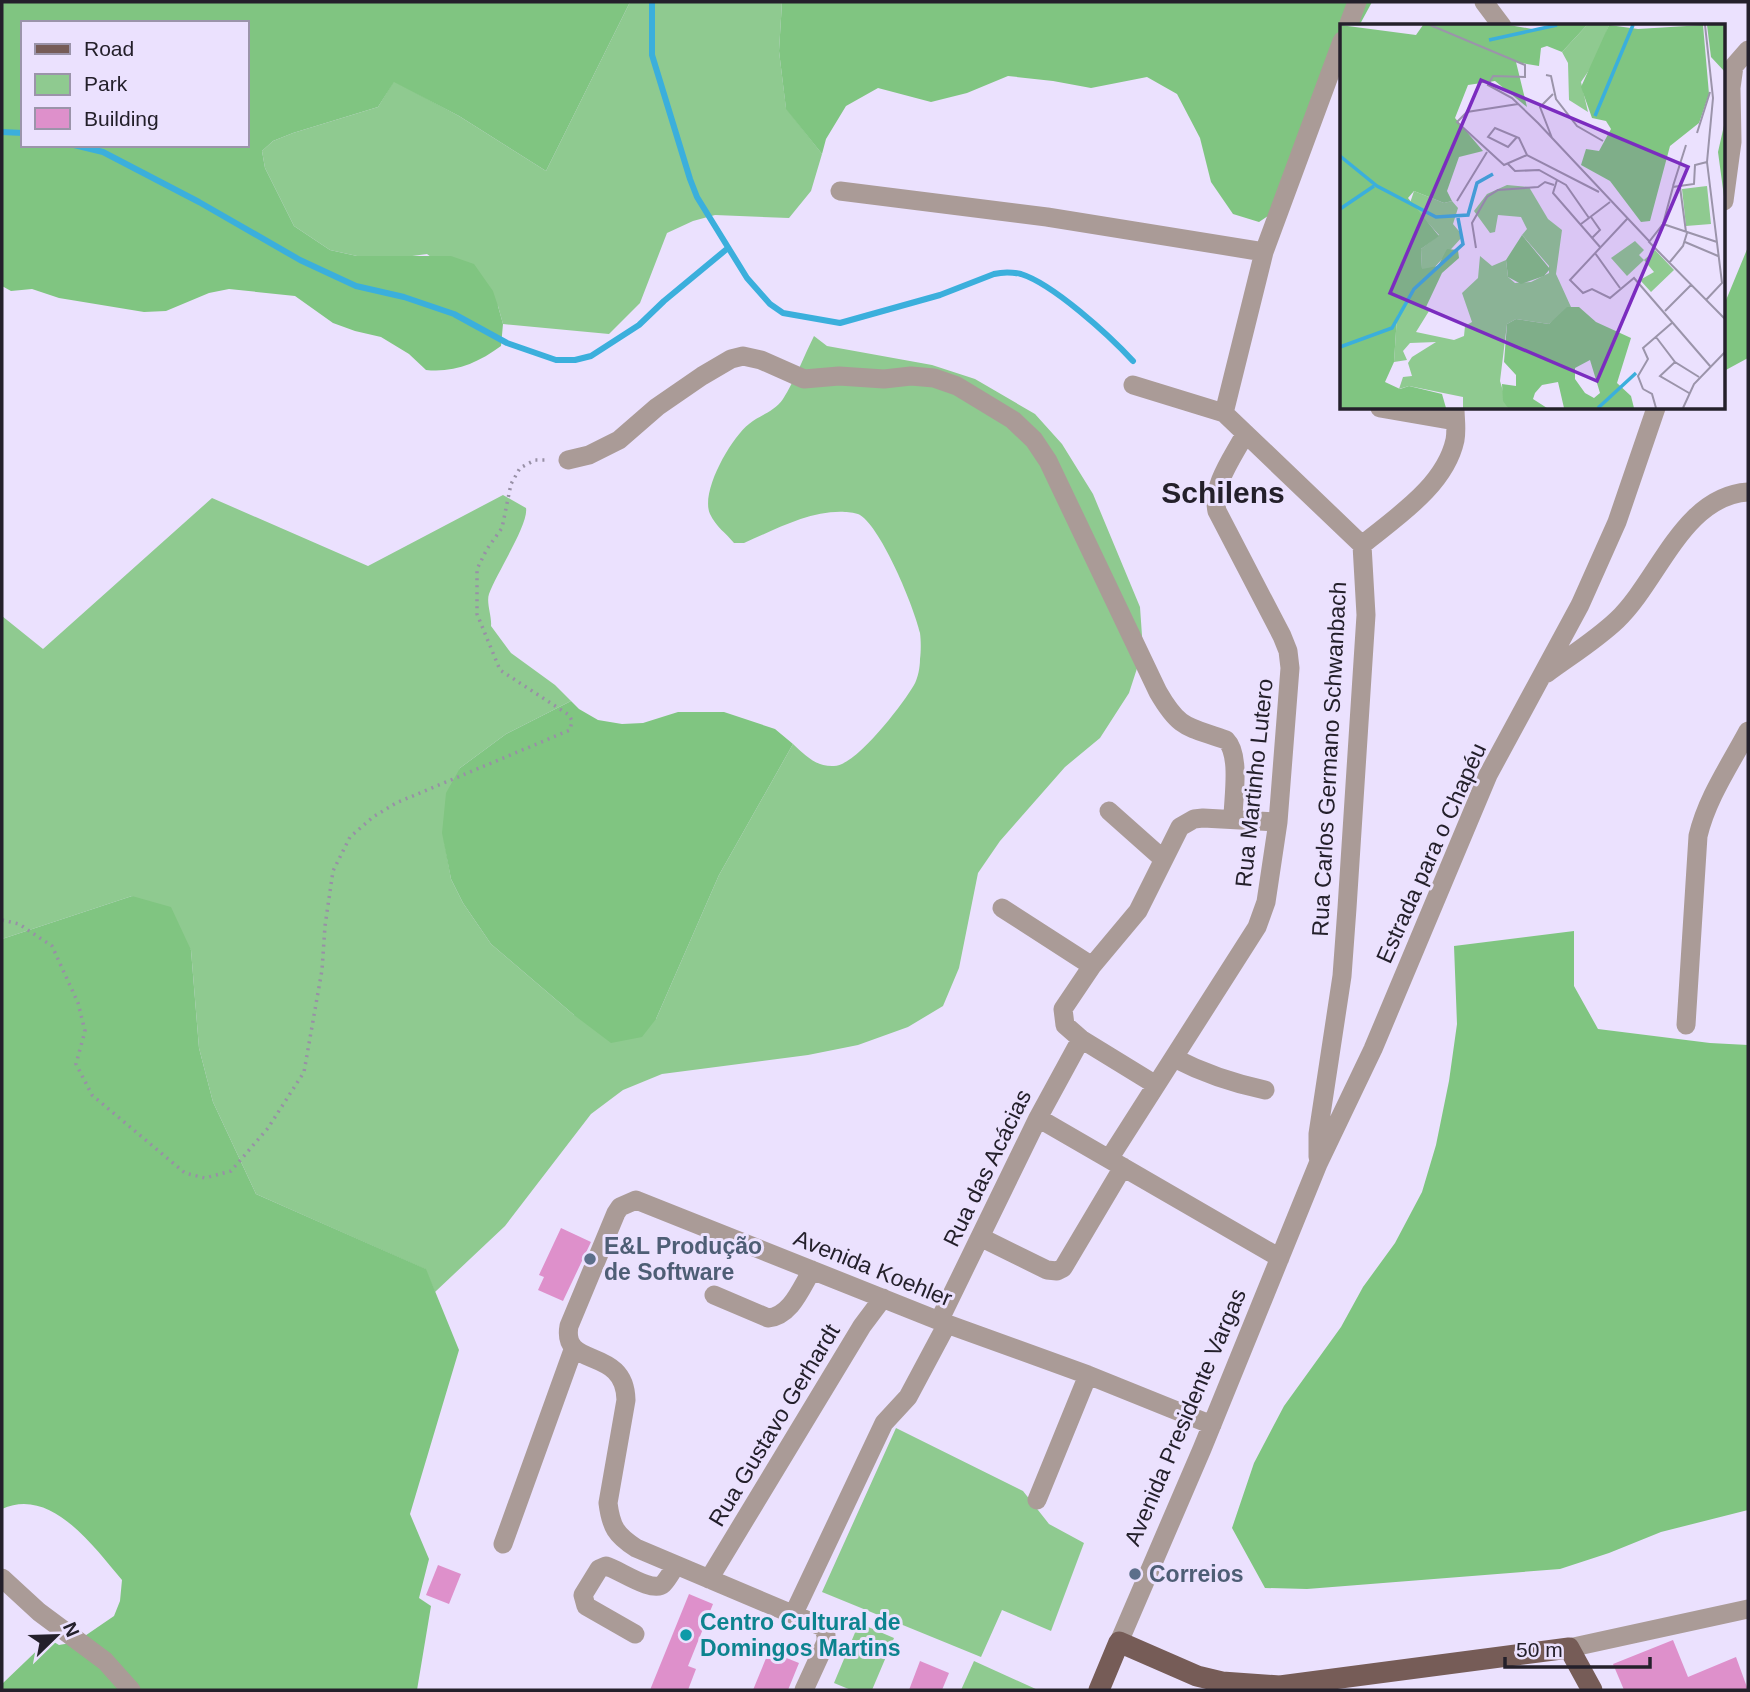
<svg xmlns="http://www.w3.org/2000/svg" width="1750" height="1692" viewBox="0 0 1750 1692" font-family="Arial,sans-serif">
<rect width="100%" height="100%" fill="#ebe1fe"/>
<path fill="#8fca90" d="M630 2H782L779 51 786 108 822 154 811 191 789 218 715 215 693 221 667 233 640 303 609 334 503 324 498 306 427 254 405 257 357 256 330 250 294 226 265 168 262 151 273 141 293 133 378 107 394 81 459 116 546 171Z
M814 336 827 346 932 365 975 379 1035 414 1062 444 1093 494 1140 607 1143 650 1129 693 1100 738 1065 767 1000 841 978 873 959 968 943 1006 908 1027 858 1045 808 1055 662 1074 623 1090 591 1114 505 1226 435 1292 425 1269 256 1194 213 1102 199 1048 191 950 132 896 2 939V616L43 649 212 498 368 566 503 495 526 508C529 524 496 574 489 594 486 603 492 616 491 626L511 653 555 685 571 701 506 734 460 768 443 834 451 879 463 903 491 944 574 1015 656 1019 719 875 793 744C805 755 816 767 834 766 856 766 903 704 914 685 918 678 920 667 920 659 921 651 921 641 920 633 914 607 882 529 860 515 857 513 849 512 845 512 811 510 774 530 744 543H734C726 533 716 527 710 514 700 492 731 438 749 424 760 415 774 412 783 399 795 380 804 356 814 336Z
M896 1428 1023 1491 1049 1524 1084 1543 1051 1631 1002 1610 981 1657 822 1592Z
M859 1623 894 1638 872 1690H851L834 1683Z
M974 1661 1038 1690H961Z"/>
<path fill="#80c581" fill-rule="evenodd" d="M2 2H630L546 171 459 116 394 82 378 107 293 133 273 141 262 151 265 168 294 226 330 250 357 256H451L474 264 493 291 498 306 503 324 501 346C478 363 454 373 426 370L409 354 381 337 355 331 333 323 295 296 229 289 209 293 166 311 144 312 59 298 32 289 11 291 2 286ZM23 23H247V145H23Z
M782 2H1372L1359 26H1342L1293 199 1259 222 1233 214 1211 182 1200 138 1177 94 1147 77 1091 88 1053 81 1008 76 967 93 931 102 878 88 846 106 826 139 822 154 786 109 779 51Z
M1748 247V358L1724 371V305Z
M571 701 579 709 598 720 622 724 643 723 678 712H724L775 729 793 744 719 875 656 1019 642 1037 611 1043 574 1015 491 944 463 903 451 879 442 833 446 793 460 768 506 734Z
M132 896 171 907 191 950 199 1048 213 1102 256 1194 426 1269 459 1350 410 1514 429 1559 419 1598 431 1606 417 1690H2V1684L49 1639 59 1645 76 1642 114 1616 120 1601 122 1580C94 1547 51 1486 2 1509V939Z
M1574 931V986L1598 1029 1710 1043 1748 1045V1510L1661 1532 1609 1553 1560 1569 1307 1589 1265 1588 1232 1528 1254 1463 1284 1406 1341 1327 1363 1287 1395 1243 1422 1192 1436 1145 1449 1081 1457 1024 1454 946Z"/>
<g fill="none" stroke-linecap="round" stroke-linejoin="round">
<path stroke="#3bafdc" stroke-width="6" d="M652 2V55L690 179 697 197 747 278 770 304 783 313 840 323 940 295 994 274C1002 272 1012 272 1021 274 1053 284 1109 335 1133 361
M2 132 23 133
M74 145 103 152 199 202 300 260 356 286 404 297 454 314 507 343 556 360H575L591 356 639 325 664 301 728 248"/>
</g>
<path fill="#de90cb" d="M561 1228 591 1242 563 1301 538 1290 544 1277 539 1275Z
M438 1565 461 1574 449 1604 426 1595Z
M689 1594 713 1604 688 1666 696 1669 688 1690H650Z
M1673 1640 1688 1677 1736 1657 1748 1690H1624L1613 1664Z
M769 1651 799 1663 788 1690H753Z
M920 1661 949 1673 942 1690H909Z"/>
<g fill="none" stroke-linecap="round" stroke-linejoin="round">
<path stroke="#9890a6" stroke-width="3.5" stroke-dasharray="2 5" stroke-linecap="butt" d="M2 920 19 924 52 946 78 1003 85 1031 76 1064 92 1095 185 1173 205 1178 231 1171 268 1128 304 1072 322 970 325 926 333 871 350 837 373 817 396 803 570 730 572 721 569 715 500 670 477 614V569L487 549 502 528 511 484 520 468 535 460H549"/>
<path stroke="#aa9b97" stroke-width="19" d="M1484 2 1502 26
M1348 26 1357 2
M840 191 1047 217 1264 252
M1724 201 1732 142 1731 88 1734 66 1748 50
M1133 385 1224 413
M1380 408 1455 421
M568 460 589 455 619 440 657 407 702 376 731 359 743 356 761 360 804 379 839 376 884 379 911 376 934 378 957 386 1013 420 1034 440 1048 461 1158 692C1180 730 1187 726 1226 740 1241 755 1233 798 1233 819
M1362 545C1396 517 1445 486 1455 440 1457 430 1455 418 1455 408
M1547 673C1570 656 1596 640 1617 620 1659 580 1683 496 1748 492
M1109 811 1163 859
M1002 908 1092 966
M1686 1025 1698 836C1707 798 1730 765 1748 731
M1174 1058C1203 1073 1232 1083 1265 1090
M1156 1085 1081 1039 1065 1025 1063 1009 1092 966 1138 911 1180 827 1194 819 1203 818 1278 822
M1038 1118 1280 1258
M1318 1157V1134L1342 976 1347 908 1366 615 1362 545 1224 413 1264 252 1342 41
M1109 1159 1257 927 1266 902 1278 822 1290 668 1288 651 1282 636 1217 511C1211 485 1234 456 1245 434
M980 1237 1047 1270 1057 1271 1063 1268 1123 1167
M714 1295 768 1318C791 1316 801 1288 812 1270
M939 1321 1038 1118 1081 1039
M1037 1500 1088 1375
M503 1544 573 1350
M2 1578 39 1612 105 1661 131 1690
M709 1579 862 1326 883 1298
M794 1613 884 1423 908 1397 947 1324
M635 1634 586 1606 583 1595 599 1569 606 1566C618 1569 653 1594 663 1584 668 1579 672 1571 676 1565
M1119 1642 1202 1449 1318 1164 1373 1049 1488 775 1580 605 1617 522 1656 408
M1569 1648 1748 1609
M804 1690 826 1642V1635L823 1627 636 1548C616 1535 611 1527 608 1503L626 1400C625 1345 561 1370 569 1326L616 1213 620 1207 636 1200 947 1324 1088 1375 1212 1425"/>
<path stroke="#765c57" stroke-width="21" d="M1099 1690 1119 1642 1197 1676 1222 1682 1280 1686 1569 1648 1592 1690"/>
</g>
<g fill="#5c6f8a" stroke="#ebe1fe" stroke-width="2.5">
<circle cx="590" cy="1259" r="7"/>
<circle cx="1135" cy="1574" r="7"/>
</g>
<circle fill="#0f9aa8" stroke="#ebe1fe" stroke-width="2.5" cx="686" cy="1635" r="7"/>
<g text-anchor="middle" stroke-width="6" stroke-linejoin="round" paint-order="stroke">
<g font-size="23" fill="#24202b" stroke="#ebe1fe">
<text transform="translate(1329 759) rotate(-87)" y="8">Rua Carlos Germano Schwanbach</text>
<text transform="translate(1254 783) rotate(-84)" y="8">Rua Martinho Lutero</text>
<text transform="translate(1431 853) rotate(-66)" y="8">Estrada para o Chapéu</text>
<text transform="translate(987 1168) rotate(-64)" y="8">Rua das Acácias</text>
<text transform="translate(873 1268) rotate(22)" y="8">Avenida Koehler</text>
<text transform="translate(1185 1417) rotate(-67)" y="8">Avenida Presidente Vargas</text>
<text transform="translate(774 1425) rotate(-59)" y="8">Rua Gustavo Gerhardt</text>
</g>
<g font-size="23" font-weight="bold" fill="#4e5e75" stroke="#ebe1fe" text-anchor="start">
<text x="604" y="1254">E&amp;L Produção<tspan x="604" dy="26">de Software</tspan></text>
<text x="1149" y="1582">Correios</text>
</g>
<g font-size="23" font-weight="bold" fill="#0d838f" stroke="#ebe1fe" text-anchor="start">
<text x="700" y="1630">Centro Cultural de<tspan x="700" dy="26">Domingos Martins</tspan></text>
</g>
<g font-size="30" font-weight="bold" fill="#24202b" stroke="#ebe1fe">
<text x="1223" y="503">Schilens</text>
</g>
</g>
<g transform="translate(1340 24)">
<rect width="385" height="385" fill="#ebe1fe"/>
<path d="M247 1H269L256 36 241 58 248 88 229 76 228 39 222 28ZM167 161 189 163 208 195 222 206 216 250 231 283 209 300 176 295 167 300 160 357 168 384H123V373L69 362 59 365 63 353 72 352 68 339 72 333 96 318 70 319 63 327 67 336 54 338 57 292 67 277 89 287 76 308 114 316 124 312 125 302 132 298 122 269 138 254 140 232 152 242 166 236 168 253 175 259 191 258 209 249V242L182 211 187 205 181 193 158 191 155 208 150 209 134 187 147 170ZM367 162 371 200 346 202 342 165ZM74 167 104 179 112 177 118 184 113 200 123 212 93 245H82L81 225 99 211 70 179ZM295 217 304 226 299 231 304 236 315 226 334 246 311 268 300 256 314 248 304 236 287 252 271 234Z" fill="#8fca90"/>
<path d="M0 1 76 11 83 1H169L198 6 212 1H247L222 28 207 22 201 24 199 42 176 38 187 83 155 57 128 61 115 94 143 127 119 133 107 167 112 177 104 179 74 167 68 174 99 212 81 225 82 245 98 242 107 225 118 226 119 234 102 249 86 283 67 277 57 292 54 338 45 358 60 365 69 362 102 370 106 384H0ZM269 1 298 5 363 1 369 70 359 99 330 122 310 197 301 198 270 157 241 141 246 125 259 127 271 105 266 97 252 94 241 63ZM367 1H385V48L371 33ZM385 97V180L378 128ZM182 211 210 245 204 252 181 260 168 253 166 236ZM227 283H239L256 298 291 314 277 359 291 372 294 384H224L218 358 202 361 195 369 193 375 207 384H168L163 377 162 360 176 362V351L164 338 167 300 176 295 209 300ZM250 336 260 369 254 374 245 369 235 355V344Z" fill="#80c581" fill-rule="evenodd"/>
<path fill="none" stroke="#3bafdc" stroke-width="3.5" d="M149 16 217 1M255 92 293 1M0 132 37 162 96 193 128 191 137 159 153 150M0 185 34 162M0 323 52 304 74 265 123 220 118 194M258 384 296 349"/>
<path fill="none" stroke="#9b94aa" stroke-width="2" d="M90 1 185 41V53L153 52 148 61 172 74 198 99 309 217M365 1 373 74 367 138 382 259 366 276M206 51 211 52 216 75 237 102 263 117M178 80 127 88 117 98 164 141 187 131 259 168M357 109 370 68M177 113 168 123 148 113 155 104 179 114 187 131M212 114 200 83 213 70M367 138 355 141 354 160 333 163 323 200 309 218 385 295M168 140 175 147 199 146 226 161 249 194M217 156 213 169 260 223M333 162 346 121M340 163 346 208M117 177 147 128M251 193 260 206 252 214M287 195 230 256 243 269 252 265 270 274 294 254 370 342M241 200 270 178M323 200 377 218M345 218 378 232M136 224 132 199 147 173 158 166 198 163 205 158 214 161M255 229 280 264M329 239 343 222 347 209M325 287 351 261M316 313 335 338 359 353M335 338 320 352 349 369M303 365 298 352 308 335 303 324 333 298M303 365 312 370 316 384M343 384 354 360 385 328"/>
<path fill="#7b2cbf" fill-opacity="0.15" stroke="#7b2cbf" stroke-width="3.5" d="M141 56 348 143 257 357 50 269Z"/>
<rect width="385" height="385" fill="none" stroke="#24202b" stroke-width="3.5"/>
</g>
<rect width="1750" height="1692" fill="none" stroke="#24202b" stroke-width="7"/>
<rect x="21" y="21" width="228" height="126" fill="#ebe1fe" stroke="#9b94aa" stroke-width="2"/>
<rect x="35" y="44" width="35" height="10" fill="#765c57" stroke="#9b94aa" stroke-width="2"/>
<text x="84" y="56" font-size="21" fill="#24202b">Road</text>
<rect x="35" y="74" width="35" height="21" fill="#8fca90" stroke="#9b94aa" stroke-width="2"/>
<text x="84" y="91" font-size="21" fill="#24202b">Park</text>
<rect x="35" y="108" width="35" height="21" fill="#de90cb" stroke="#9b94aa" stroke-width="2"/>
<text x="84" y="126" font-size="21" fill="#24202b">Building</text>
<g transform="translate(56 1636) rotate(67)" stroke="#ebe1fe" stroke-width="5" paint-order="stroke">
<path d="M0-5L12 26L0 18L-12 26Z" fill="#24202b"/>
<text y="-10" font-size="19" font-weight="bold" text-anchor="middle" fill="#24202b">N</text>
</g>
<path d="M1505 1657v10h145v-10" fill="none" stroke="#24202b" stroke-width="3.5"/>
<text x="1516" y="1657" font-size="21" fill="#24202b" stroke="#ebe1fe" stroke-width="5" paint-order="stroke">50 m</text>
</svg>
